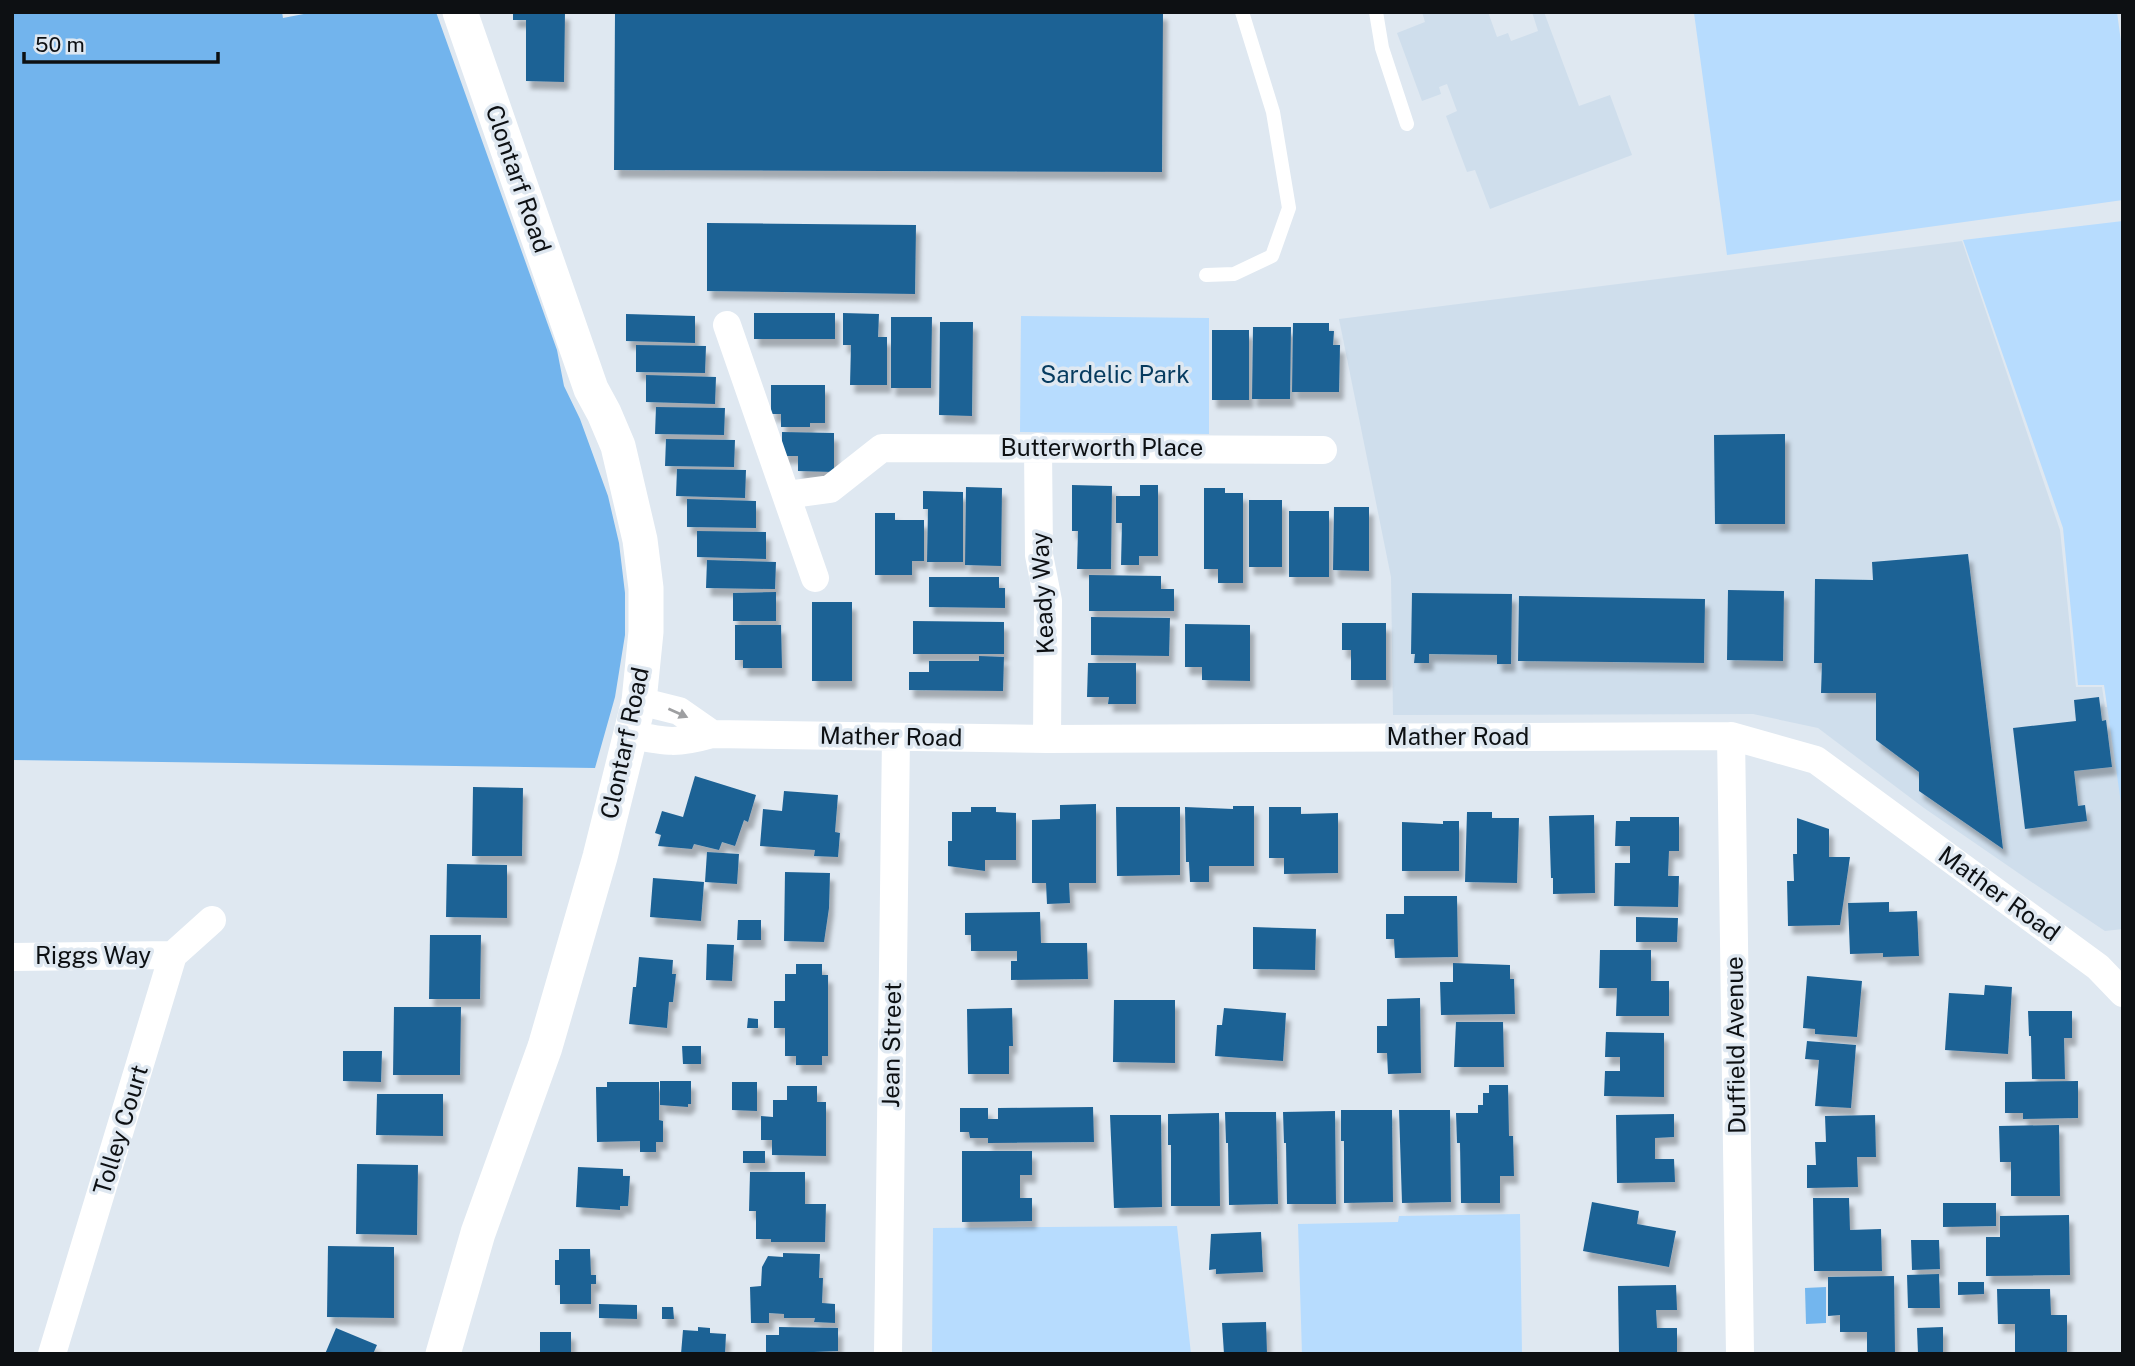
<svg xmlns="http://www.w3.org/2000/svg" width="2135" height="1366" viewBox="0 0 2135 1366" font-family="'Public Sans',sans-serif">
<defs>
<filter id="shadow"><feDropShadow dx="4.5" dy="8" stdDeviation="2" flood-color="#0004"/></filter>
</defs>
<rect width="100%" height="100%" fill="#dfe8f1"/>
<path fill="#cfdeec" d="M1422 12H1488L1497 37 1508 33 1511 41 1538 31 1532 12H1544L1579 106 1610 95 1632 155 1490 209 1475 170 1467 172 1446 116 1457 111 1447 84 1439 87 1441 94 1422 101 1397 33 1425 22Z
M1962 241 2060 530 2076 687H2102L2105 707 2123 706V929L2105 931 2030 881 1924 808 1818 728 1753 714 1393 715 1391 577 1339 319Z"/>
<path fill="#b7dcfe" d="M2117 12 2123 57V200L1727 255 1694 13Z
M2123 221V817L2104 685H2078L2063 528 1963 240Z
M1021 316 1209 318V434L1020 432Z
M1520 1214 1522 1354H1302L1298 1224 1398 1222 1399 1216Z
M1177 1226 1191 1354H932L933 1228Z"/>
<path fill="#72b4ed" d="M12 12H282L283 18 314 12H436L557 350 564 386 580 419 608 496 619 543 625 593V635L615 697 595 768 12 760Z"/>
<path fill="#73b6ee" d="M1826 1287V1323L1806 1324 1805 1288Z"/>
<path fill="#1d6295" filter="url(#shadow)" d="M513 12H565L564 82 526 81V20H513Z
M615 12H1163L1162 172 614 170Z
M707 223 916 225 915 294 707 291Z
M754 313H835V339H754Z
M843 313 879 314 878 337H887V385H850L851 345H843Z
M626 314 695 316V343L626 341Z
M891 317H932L931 388H891Z
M940 322H973L972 416 939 415Z
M1293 323H1329V331H1334L1333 345H1340L1339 392H1292Z
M1253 327H1291L1290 399H1252Z
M1212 330H1249V400H1212Z
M636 345 706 346 705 373 636 372Z
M646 375 716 377 715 404 646 402Z
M771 385H825V423H810V427H781V414H771Z
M656 407 725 408 724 435 655 434Z
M782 432 834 433V472L798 471V456H782Z
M1785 434V524H1715L1714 435Z
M666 439 735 440 734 467 665 466Z
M677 469 746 470 745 498 676 496Z
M1072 485 1112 486 1111 569H1077L1078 531H1072Z
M1140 485H1158V556H1139V565H1121L1122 523H1116V496H1140Z
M966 487 1002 488 1001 566 965 565Z
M1204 488H1225V493H1243V583H1218V569H1204Z
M923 491 963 492V562H927L928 509H923Z
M687 499 756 501V528L687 527Z
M1249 500H1282V567H1249Z
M1334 507H1369V571L1333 570Z
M1289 511H1329V577H1289Z
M875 513H895V520H924V561H912V575H875Z
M697 531 766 532V559L697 557Z
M1968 554 2003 849 1919 791V772L1876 740V693H1821L1822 663H1814L1815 579 1873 580 1872 562Z
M707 560 776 562 775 589 706 588Z
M1089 575 1161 576V589H1174V611H1089Z
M929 577H999V588H1005V608L929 607Z
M1728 590 1784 591 1783 661 1727 660Z
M776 592V621H733V593Z
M1412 593 1512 594 1511 664H1497V655L1429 654V663H1414L1415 654H1411Z
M1519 596 1705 599 1704 663 1518 661Z
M812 602H852V681H812Z
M1091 617 1170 618 1169 656 1091 655Z
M913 621 1004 622V654H913Z
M1342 623H1386V680H1351V650H1342Z
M1185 624 1250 625V681L1202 680V667H1185Z
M735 625H781L782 668H743V660H735Z
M979 656 1004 657 1003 691 909 690V672H929V661H979Z
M1088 663H1136V704H1108L1109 697H1087Z
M2099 697 2102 721 2106 720 2112 767 2074 771 2078 806 2085 805 2087 821 2025 829 2013 728 2076 721 2074 700Z
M695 776 756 795 748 822 744 820 735 846 722 842 719 850 694 844 692 849 658 846 661 835 655 833 662 811 683 817Z
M473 787 523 788 522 856H472Z
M784 791 838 795 835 832 840 833 838 857 814 856 815 850 760 846 763 809 782 811Z
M1096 804V883H1069L1070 903 1047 904 1046 883H1032V820L1060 819V805Z
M1233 806H1254V866H1209V882H1190L1189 862H1186L1185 807 1233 809Z
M971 807H996V812L1016 813V860H985V871L948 866V841H952V812H971Z
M1116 807H1180V875L1117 876Z
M1269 807H1301V814L1338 813V873L1284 874V858H1269Z
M1467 812H1492V818H1519L1517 883 1465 882Z
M1594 815 1595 893 1553 894V878H1551L1549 816Z
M1630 817H1679V851H1669L1668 876H1679L1678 907 1614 906 1615 863H1630V846H1615L1616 821H1630Z
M1797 818 1829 829V857H1850L1840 925 1788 926 1787 881H1794L1793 854H1797Z
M1443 821H1459V871H1402V822L1443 824Z
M707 852 739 854 737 884 705 882Z
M447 864 507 865V918L446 917Z
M785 872 830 873 829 908 824 942 784 941Z
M653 878 704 882 701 921 650 917Z
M1404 896H1457L1458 957 1395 958 1394 939H1386V914H1404Z
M1889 902V912L1917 911 1919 956 1883 957V953L1850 954 1848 903Z
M1040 912 1041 943H1087L1088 979 1011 980V961H1017V951H971V935H965V913Z
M1636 917 1678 918 1677 942H1636Z
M738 920H761V940H737Z
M1253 927 1316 929 1315 970 1253 969Z
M430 935H481L480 999H429Z
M707 944 734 945 732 981 706 980Z
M1600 950H1651V981H1669V1016H1616L1617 988H1599Z
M639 957 673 960 672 974H676L673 1002H669L667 1028 629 1024 633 987H636Z
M1453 963 1510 965V979H1514L1515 1014 1441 1015 1440 982H1453Z
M796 964H822V975H828V1056H822V1065H796V1056H785V1028H774V1001H785V974H796Z
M1807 976 1862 981 1857 1037 1815 1034V1029L1803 1028Z
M1985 985 2012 987 2008 1054 1945 1050 1949 993 1984 995Z
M1420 998 1421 1073 1388 1074 1387 1053H1377V1026H1387V999Z
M1114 1000H1175V1063L1113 1062Z
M394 1007H461L460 1075H393Z
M1012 1008 1013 1046H1009V1074H968L967 1009Z
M1224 1008 1286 1013 1283 1061 1215 1056 1217 1025H1222Z
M2028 1011H2072V1038H2064L2065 1079H2032L2031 1036H2029Z
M748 1018 758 1019V1028H747Z
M1456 1022H1503L1504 1067H1454Z
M1606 1032 1664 1033V1097L1604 1096 1605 1071H1620V1057H1605Z
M1807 1041 1856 1045 1851 1108 1815 1106 1819 1060 1805 1059Z
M682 1046H701V1064H683Z
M343 1051H382L381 1082 343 1081Z
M660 1081H691V1104H688V1107L660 1105Z
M2078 1081V1118L2023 1119V1113H2005V1082Z
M607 1082H659V1120L663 1121V1142H656V1152H640V1141L597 1142 596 1087H607Z
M732 1082H757V1111L732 1110Z
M1489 1085H1508L1509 1136H1513L1514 1176H1500V1203H1461L1460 1143H1457L1456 1113H1478V1105H1483V1093H1489Z
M787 1086H817V1102H826V1156L772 1155V1140H761V1116L773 1117V1100H787Z
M377 1094H443V1136L376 1135Z
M1093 1107 1094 1142 988 1143V1138H970L969 1132H960V1108H988V1119H998V1108Z
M1341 1110H1392L1393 1202 1344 1203V1141H1341Z
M1399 1110H1450L1451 1202 1402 1203Z
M1335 1111 1336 1204H1287L1286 1143H1284L1283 1112Z
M1225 1112H1276L1278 1204 1229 1205 1228 1143H1226Z
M1219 1113 1220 1206H1171V1145H1168V1114Z
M1674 1114V1137L1655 1138V1159H1674L1675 1182 1617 1183 1616 1115Z
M1110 1115H1161L1162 1207 1114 1208Z
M1875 1115 1876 1157H1857L1858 1187 1807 1188V1165H1816L1815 1142H1826L1825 1116Z
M2059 1125 2060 1196H2011V1162H2000L1999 1126Z
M743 1151H765V1163H743Z
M962 1151H1032V1175H1020V1198H1032V1221L962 1222Z
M357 1164 418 1165 417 1235 356 1234Z
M578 1167 623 1169V1176H630L628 1206H620V1210L576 1207Z
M750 1172H805V1204H826L825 1242H771V1239H756V1211H749Z
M1813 1198H1849L1850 1230 1881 1229 1882 1271H1814Z
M1592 1202 1639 1211 1637 1224 1676 1231 1669 1267 1583 1251Z
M1943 1203H1996V1226L1943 1227Z
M2069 1215 2070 1275 1986 1276V1237H2000V1216Z
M1261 1232 1263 1272 1216 1274V1269L1209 1270 1211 1234Z
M1911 1240H1939L1940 1269 1912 1270Z
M328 1246 394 1247V1318L327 1317Z
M559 1249H590L591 1275H596V1284H591V1304H560V1285H555V1260H559Z
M783 1253 820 1254 819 1278H823L822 1303 835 1304V1323L814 1322 815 1318H784V1314L769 1313V1323H751L750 1287 761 1286 762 1267 768 1256 783 1257Z
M1939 1274 1940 1308H1908L1907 1275Z
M1894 1276 1895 1354H1867V1332H1840V1315L1828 1316V1277Z
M1958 1282H1984V1294L1958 1295Z
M1676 1285 1677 1310H1656L1657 1328H1677V1353L1619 1354 1618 1286Z
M1997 1289H2050L2051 1315H2067V1352L2015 1353V1324H1998Z
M599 1304 637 1305V1319L599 1318Z
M662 1307H673L674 1319H662Z
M1266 1322 1267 1354H1224L1222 1323Z
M698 1327 710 1328V1333L726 1334 725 1354H681L683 1330 698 1331Z
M779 1327 838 1328V1351L766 1354V1335H779Z
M1943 1327V1354H1918L1917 1328Z
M336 1328 377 1345 373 1354H325Z
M540 1332H571V1354H540Z"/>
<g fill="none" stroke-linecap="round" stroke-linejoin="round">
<path stroke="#fff" stroke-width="14" d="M1376 12 1382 48 1407 124
M1206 275 1234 274 1272 256 1289 208 1273 112 1242 12"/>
<path stroke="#fff" stroke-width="28" d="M727 325 786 495 830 489 882 448 1323 450
M1038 447 1039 555 1048 601 1047 739
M786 495 815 578
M639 701 679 711 712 734
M632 735C667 742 677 744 712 734L1047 739 1731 736 1816 760 2098 967 2123 993
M1731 736 1740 1354
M12 957 173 955
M52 1354 173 955 212 920
M888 1354 896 737"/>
<path stroke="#fff" stroke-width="35" d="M443 1354 478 1233 545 1047 600 857 639 701 646 632V588L640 540 618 446 604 413 591 389 460 12"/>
</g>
<defs><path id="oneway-solid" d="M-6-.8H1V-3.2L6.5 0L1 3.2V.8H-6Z" transform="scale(1.75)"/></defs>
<use fill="#9e9fa1" href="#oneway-solid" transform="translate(678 713) rotate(24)"/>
<g text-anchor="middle" stroke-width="7" stroke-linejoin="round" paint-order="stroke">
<g font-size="24" fill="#0d1013" stroke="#dfe8f1">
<text transform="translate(518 179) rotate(71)" y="8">Clontarf Road</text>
<text x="1102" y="456">Butterworth Place</text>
<text transform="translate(1043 593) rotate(-93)" y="8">Keady Way</text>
<text transform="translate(891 737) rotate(1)" y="8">Mather Road</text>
<text x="1458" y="745">Mather Road</text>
<text transform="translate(625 743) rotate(-78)" y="8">Clontarf Road</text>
<text transform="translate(1999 894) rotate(36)" y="8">Mather Road</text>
<text x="93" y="964">Riggs Way</text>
<text transform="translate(892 1045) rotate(-89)" y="8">Jean Street</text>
<text transform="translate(1736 1045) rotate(-91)" y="8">Duffield Avenue</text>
<text transform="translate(121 1130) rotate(-73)" y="8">Tolley Court</text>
</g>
<g font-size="24" fill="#063b5f" stroke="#dfe8f1">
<text x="1115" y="383">Sardelic Park</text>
</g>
</g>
<rect width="2135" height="1366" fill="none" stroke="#0d1013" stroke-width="28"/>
<path d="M24 52v10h194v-10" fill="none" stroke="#0d1013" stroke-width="3.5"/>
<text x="35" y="52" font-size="21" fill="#0d1013" stroke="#dfe8f1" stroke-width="5" paint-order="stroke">50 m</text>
</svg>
